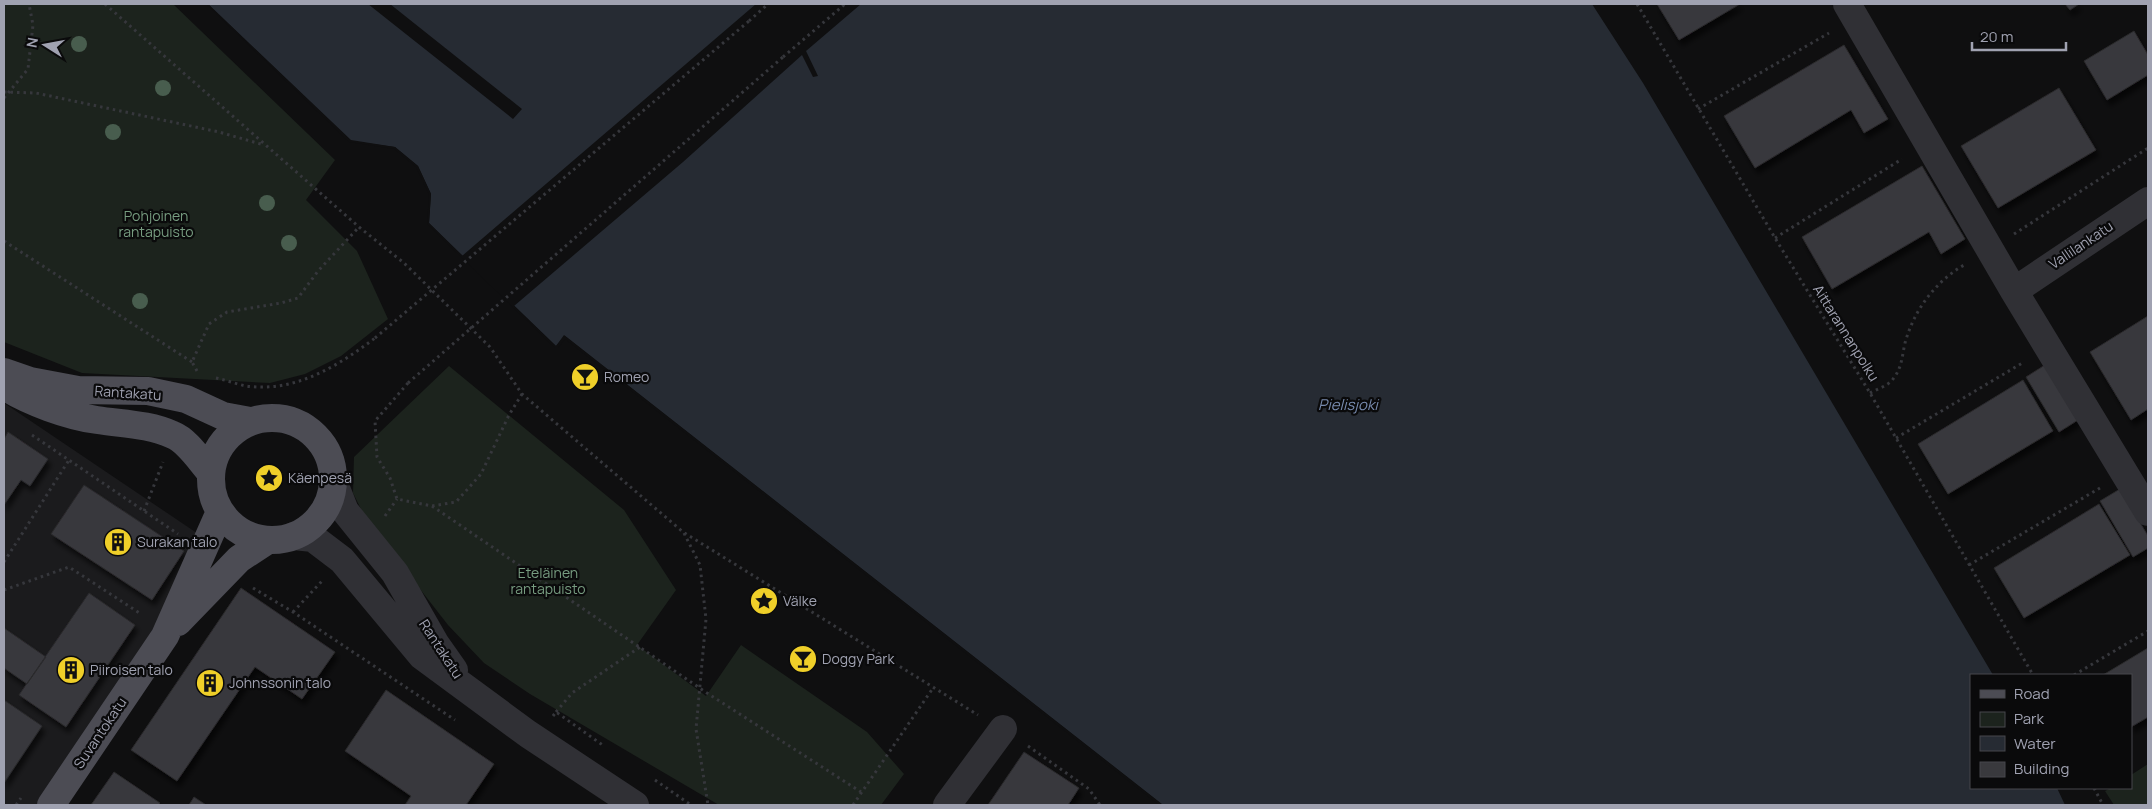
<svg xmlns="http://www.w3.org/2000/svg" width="2152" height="809" viewBox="0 0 2152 809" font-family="Manrope,sans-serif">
<defs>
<filter id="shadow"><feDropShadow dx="3" dy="5.5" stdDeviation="2.5" flood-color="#0009"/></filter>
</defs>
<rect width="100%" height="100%" fill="#0f0f10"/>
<path fill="#1b1b1d" d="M4 403 219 548 47 805H4Z"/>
<path fill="#1c231d" d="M4 4H173L335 160 306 200 357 251 388 319 341 356 305 374 270 383 82 373 4 342Z
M449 366 624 510 676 590 637 645 706 696 741 645 867 732 904 774 881 805H719L530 694 484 663 448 625 367 521 353 493 354 457Z
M2148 764V805H2114L2105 791 2111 788H2131V775Z"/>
<path fill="#262b33" d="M208 4H1592L1643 83 1993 675H1971V788H2057L2065 805H1163L565 336 556 346 429 223 431 194 418 166 395 147 351 141Z"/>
<path fill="#0f0f10" d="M206 4H208L351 140 395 147 418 166 431 194 429 223 462 256 756 4H861L806 51 818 76 813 77 802 55 683 162 514 306 556 346 564 335 1163 805H1159L565 339 558 348H555L427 224 429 195 416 167 394 149 349 142Z
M368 4H390L522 109 513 119Z"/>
<path fill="#39393d" stroke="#2a292c" filter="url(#shadow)" d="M1657 4H1740L1679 40Z
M2065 4H2079L2070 10Z
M2134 31 2148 55V75L2107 100 2084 61Z
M1844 45 1888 119 1864 133 1851 110 1755 168 1724 116Z
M2059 88 2096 150 1998 208 1961 146Z
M1922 166 1965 239 1941 254 1929 232 1832 289 1802 237Z
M2148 316V409L2131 420 2090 352Z
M2045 365 2078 420 2059 432 2026 377Z
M2023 380 2053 431 1948 494 1918 444Z
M8 432 48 459 30 486 21 480 4 505V439Z
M84 485 184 551 152 600 51 534Z
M2120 489 2148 536V548L2133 557 2100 501Z
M2099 504 2130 555 2024 618 1994 568Z
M241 588 335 652 302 699 255 667 177 781 131 750Z
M89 593 135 625 66 727 19 695Z
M4 628 46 657 27 684 4 668Z
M2148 648V717L2131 727V675H2103Z
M386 690 494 764 466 805H405L411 796 345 751Z
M4 700 42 726 4 783Z
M1024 752 1079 788 1068 805H988Z
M114 772 160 803 158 805H91Z
M194 797 206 805H189Z"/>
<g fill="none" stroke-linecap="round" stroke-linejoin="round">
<path stroke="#36373c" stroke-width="3" stroke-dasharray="2.5 4" stroke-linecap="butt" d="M105 4 359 227 404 263 490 347 522 394 683 532 978 715
M1637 4 1775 238 1870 393 2033 675
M749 21 768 4
M783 57 845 4
M4 92 36 93 219 132 264 145
M4 98 28 69 33 25 29 4
M1698 109 1829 33
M2014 234 2148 148
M1775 238 1902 159
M4 241 192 362
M197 371 192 362 209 324 227 312 281 303 298 298 318 271 359 227
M216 378C226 380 236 384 246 386 295 393 338 366 375 338
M408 383 375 421 377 457 390 478 397 499 432 506 456 502 481 474 509 415 522 394
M1870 393C1877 389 1888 386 1893 379 1902 368 1902 356 1905 343 1914 310 1935 282 1964 265
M32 435 178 534
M1896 438 2024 362
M432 506 707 693 861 792
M144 511 163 462
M385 516 397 499
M684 533 700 565 706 619 696 729 708 805
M4 562 69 460
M1969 565 2100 488
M253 588 293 612 455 720
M4 590 69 567 141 614
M293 612 322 581
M2074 675 2148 631
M556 712 572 693 640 647
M553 716 556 712 604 746
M1028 746 1089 789 1100 805
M655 780 691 805
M2094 788 2103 805
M16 805 21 798
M853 805 933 688"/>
<path stroke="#303035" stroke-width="28" d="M1847 4 2014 291 2148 512
M2014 291 2148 201
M334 483 345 511 395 573 435 643 454 670
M294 536 313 538 342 560 422 656 528 734 635 805
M947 805 1003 729"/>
<path stroke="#4c4c54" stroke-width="28" d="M4 372 30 381 78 390 148 391 186 399 223 416 250 421
M4 386C29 402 68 416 97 420 123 424 149 424 173 435 188 441 200 461 211 473
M211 479a61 61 0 1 1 122 0a61 61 0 1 1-122 0Z
M178 622 239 559 268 540
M51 805 165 636 219 514"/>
<path stroke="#36373c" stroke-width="3" stroke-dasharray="2.5 4" stroke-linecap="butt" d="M375 338 749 21
M408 383 783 57"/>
</g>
<g fill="#485d4e">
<circle cx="79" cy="44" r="8"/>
<circle cx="163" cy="88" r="8"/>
<circle cx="113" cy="132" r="8"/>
<circle cx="267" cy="203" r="8"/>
<circle cx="289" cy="243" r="8"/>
<circle cx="140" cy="301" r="8"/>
</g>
<defs>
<symbol id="bar-disc" viewBox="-11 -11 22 22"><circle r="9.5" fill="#efcf29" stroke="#0a0a0b"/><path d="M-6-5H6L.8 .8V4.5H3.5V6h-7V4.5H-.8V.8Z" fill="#111"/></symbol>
<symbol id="sight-disc" viewBox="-11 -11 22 22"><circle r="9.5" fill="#efcf29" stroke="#0a0a0b"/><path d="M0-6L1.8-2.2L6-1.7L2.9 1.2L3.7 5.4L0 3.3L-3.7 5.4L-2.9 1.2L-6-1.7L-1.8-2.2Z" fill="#111"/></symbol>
<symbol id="building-disc" viewBox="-11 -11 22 22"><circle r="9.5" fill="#efcf29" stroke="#0a0a0b"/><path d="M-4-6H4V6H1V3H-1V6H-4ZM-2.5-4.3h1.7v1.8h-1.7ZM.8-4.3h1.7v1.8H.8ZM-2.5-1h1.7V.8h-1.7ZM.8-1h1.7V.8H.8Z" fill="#111"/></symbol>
</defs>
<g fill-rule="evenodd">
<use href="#bar-disc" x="569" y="361" width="32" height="32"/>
<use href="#sight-disc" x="253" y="462" width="32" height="32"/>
<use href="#building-disc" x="102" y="526" width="32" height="32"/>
<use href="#sight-disc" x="748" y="585" width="32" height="32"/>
<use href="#bar-disc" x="787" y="643" width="32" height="32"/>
<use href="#building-disc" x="55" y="654" width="32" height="32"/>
<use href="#building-disc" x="194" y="667" width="32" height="32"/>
</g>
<g text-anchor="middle" stroke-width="4.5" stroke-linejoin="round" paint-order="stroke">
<g font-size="14" fill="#779c80" stroke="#0a0a0b">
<text x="156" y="221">Pohjoinen<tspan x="156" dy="16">rantapuisto</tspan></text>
<text x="548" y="578">Eteläinen<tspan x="548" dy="16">rantapuisto</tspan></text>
</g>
<g font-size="14" fill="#a0a2b1" stroke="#0a0a0b">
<text transform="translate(2081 245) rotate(-34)" y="5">Vallilankatu</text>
<text transform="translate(1846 333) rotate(58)" y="5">Aittarannanpolku</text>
<text transform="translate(128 393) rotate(4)" y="5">Rantakatu</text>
<text transform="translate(441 649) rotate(57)" y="5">Rantakatu</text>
<text transform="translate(100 733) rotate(-56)" y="5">Suvantokatu</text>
</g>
<g font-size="14" fill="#a0a2b1" stroke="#0a0a0b" text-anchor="start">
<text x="604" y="382">Romeo</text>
<text x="288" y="483">Käenpesä</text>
<text x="137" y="547">Surakan talo</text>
<text x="783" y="606">Välke</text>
<text x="822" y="664">Doggy Park</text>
<text x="90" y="675">Piiroisen talo</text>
<text x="229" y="688">Johnssonin talo</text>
</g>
<g font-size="15" font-style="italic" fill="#778aad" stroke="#0a0a0b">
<text x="1348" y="410">Pielisjoki</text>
</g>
</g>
<rect width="2152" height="809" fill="none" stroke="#a0a2b1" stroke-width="10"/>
<rect x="1970" y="674" width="162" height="115" fill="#0a0a0b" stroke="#46474d"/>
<rect x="1980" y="690" width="25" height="8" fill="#4c4c54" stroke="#46474d"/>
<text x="2014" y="699" font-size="15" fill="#a0a2b1">Road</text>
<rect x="1980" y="712" width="25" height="15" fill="#1c231d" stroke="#46474d"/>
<text x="2014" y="724" font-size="15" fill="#a0a2b1">Park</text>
<rect x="1980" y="736" width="25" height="15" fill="#262b33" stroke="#46474d"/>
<text x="2014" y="749" font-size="15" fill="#a0a2b1">Water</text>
<rect x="1980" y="762" width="25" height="15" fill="#39393d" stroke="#46474d"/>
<text x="2014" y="774" font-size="15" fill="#a0a2b1">Building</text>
<g transform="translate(45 45) rotate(281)" stroke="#0a0a0b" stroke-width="4" paint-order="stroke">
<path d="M0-4L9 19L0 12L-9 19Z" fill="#a0a2b1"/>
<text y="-8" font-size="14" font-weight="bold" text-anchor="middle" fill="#a0a2b1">N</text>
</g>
<path d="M1972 42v8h94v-8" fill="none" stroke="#a0a2b1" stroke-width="2.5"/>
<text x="1980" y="42" font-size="15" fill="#a0a2b1" stroke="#0a0a0b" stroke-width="4" paint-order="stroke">20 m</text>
</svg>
